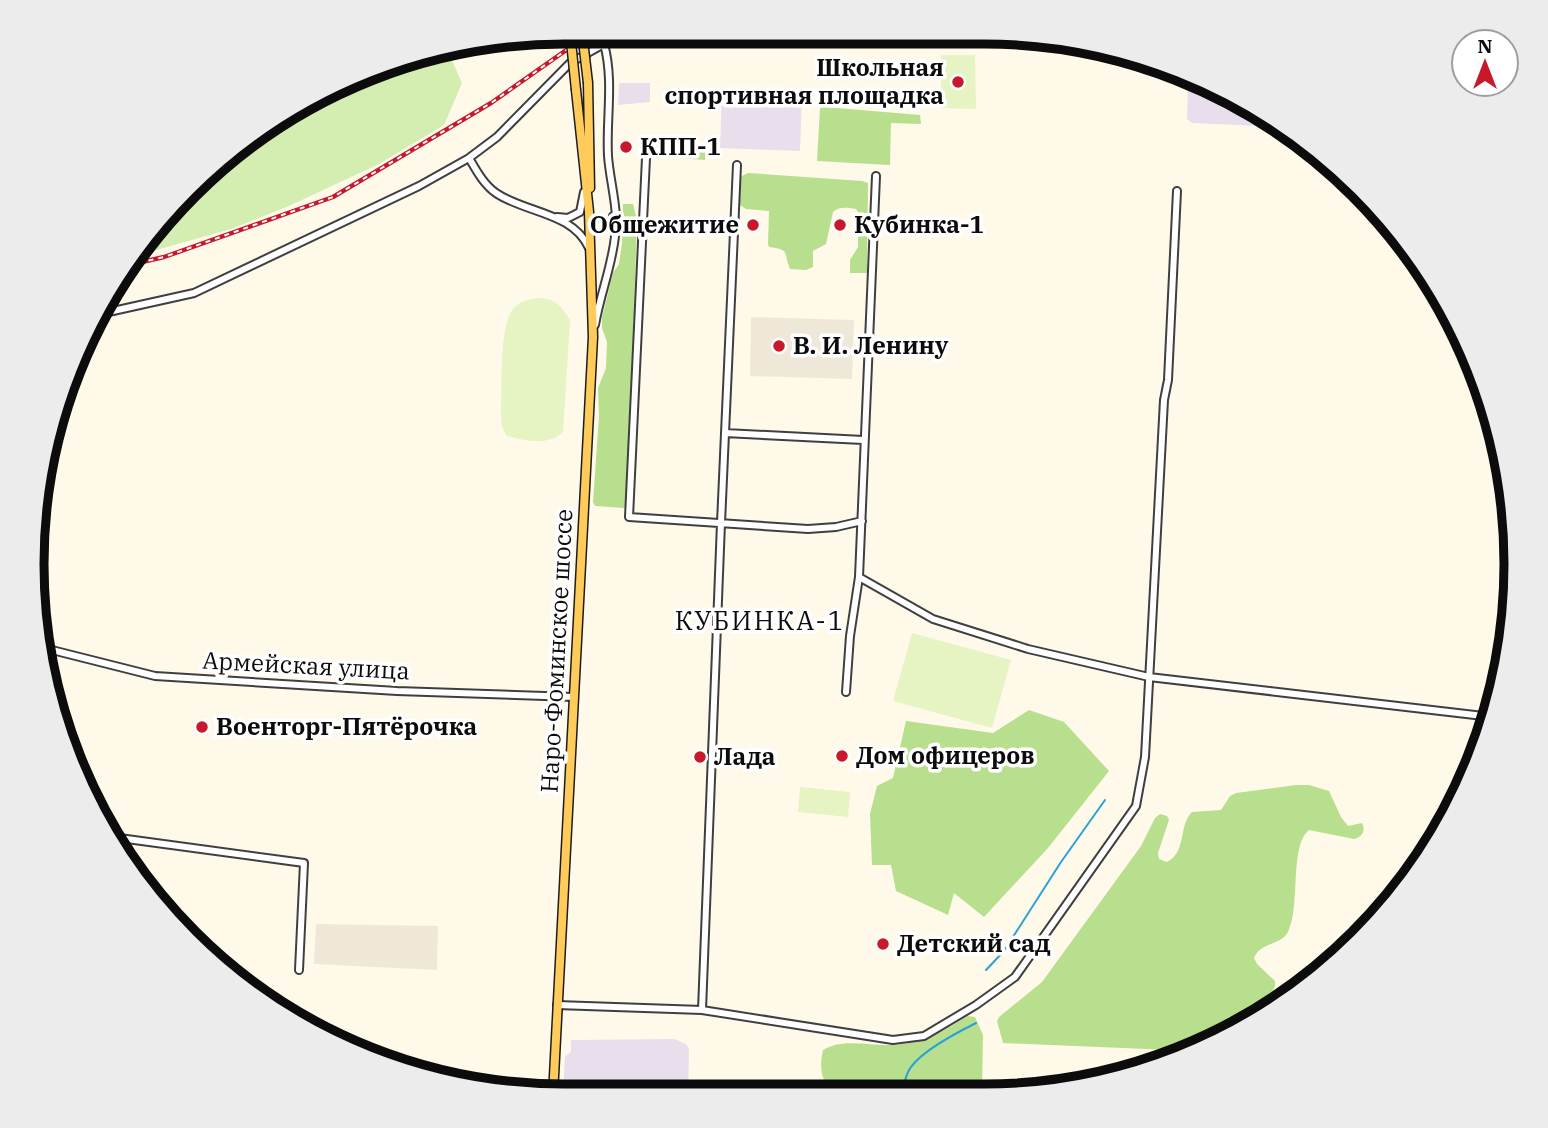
<svg xmlns="http://www.w3.org/2000/svg" width="1548" height="1128" viewBox="0 0 1548 1128" font-family="'IBM Plex Serif',serif">
<rect width="100%" height="100%" fill="#fff9ea"/>
<path fill="#e9deec" d="M1188 80 1279 121 1286 127 1192 123 1187 119Z
M619 83H650V102L618 105Z
M722 93 802 96 800 151 720 148Z
M674 1039 686 1044 689 1049 688 1094 563 1095 565 1056 571 1052V1040Z"/>
<path fill="#d4edb0" d="M446 47 462 83 444 125 379 164 289 206 231 229 135 256 163 213 268 121 426 50Z"/>
<path fill="#b8df8e" d="M825 107 920 115 921 124 891 123 890 165 817 161 820 108Z
M671 139C686 140 710 139 705 160L653 156 652 149 659 143Z
M748 173 862 181 868 183 867 273H850V260L858 247V212L856 209C848 208 840 206 833 212L826 244 813 251V267L806 270 790 269C783 252 791 250 769 247L768 244 769 211 746 209 740 205V177Z
M623 204H633L637 220 628 505 624 508 595 506 593 502 599 417 598 388 606 368 607 342 602 328V318L613 273 619 264 622 243Z
M1029 710 1064 722 1109 771 1048 848 984 917 954 893 948 915 896 891 891 865H872L870 814 877 786 893 778 906 721 993 733Z
M1296 785H1309L1329 791 1341 817 1348 826 1362 823C1366 831 1362 837 1354 839L1309 830C1289 846 1301 907 1288 932 1281 946 1261 941 1254 958L1257 964 1275 981V987L1265 1003 1267 1010 1183 1057 1170 1050 1003 1043 997 1021 999 1017 1042 982 1141 846 1155 818 1160 814 1167 816 1169 820 1158 853 1159 859 1167 862C1187 852 1178 826 1192 812L1221 810 1230 796 1236 793Z
M967 1016 975 1017 983 1035 982 1092 832 1093C821 1078 819 1069 823 1050 843 1038 869 1046 892 1045 920 1044 945 1031 967 1016Z"/>
<path fill="#e6f3c3" d="M941 55H975L976 109 941 108Z
M537 298C554 298 561 305 570 320L563 432C550 446 524 441 507 436L502 427 501 416C502 392 499 325 513 309 520 301 527 300 537 298Z
M912 633 1011 660 992 728 893 701Z
M800 787 850 792 848 817 798 812Z"/>
<path fill="#efe8d9" d="M751 317 854 320 852 379 750 376Z
M316 924 438 926 437 970 314 964Z"/>
<g fill="none" stroke-linecap="round" stroke-linejoin="round">
<path stroke="#2aa0d9" stroke-width="2" d="M986 970 1004 951 1061 862 1105 800
M900 1093C904 1086 905 1079 908 1072 916 1054 958 1032 976 1023"/>
<defs>
<path id="minor" d="M469 158C476 170 484 185 496 193 525 213 573 212 589 248
M646 158 629 517 808 529 836 527 862 521
M557 217 568 218 580 212 584 192
M591 218 596 226 602 228 611 224 613 216
M95 315 194 293 419 186 469 158 497 137 570 63 604 44 631 36 821 40 1040 39
M595 325C600 295 612 266 615 236 619 210 610 183 608 156 606 119 614 80 604 44
M725 433 863 440
M859 577 933 619 1028 649 1149 677 1492 717
M40 647 155 676 397 691 574 697
M846 692 850 636 859 577 876 176
M112 837 304 863 299 970
M557 1005 702 1010 893 1040 924 1036 976 1005 1015 977 1136 806 1145 757 1164 400 1168 380 1177 191
M702 1010 721 523 737 165"/>
<path id="major" d="M588 83 590 188
M553 1095 593 337 589 212 576 90"/>
</defs>
<use href="#minor" stroke="#3f3f3f" stroke-width="10"/>
<use href="#major" stroke="#1d1d1d" stroke-width="11"/>
<use href="#minor" stroke="#fff" stroke-width="6"/>
<use href="#major" stroke="#ffcb5a" stroke-width="8"/>
<defs>
<path id="rail" d="M129 265 164 257 333 197 491 103 592 32"/>
</defs>
<use href="#rail" stroke="#c8182c" stroke-width="4.5"/>
<use href="#rail" stroke="#fff" stroke-width="2" stroke-dasharray="5" stroke-linecap="butt"/>
<defs>
<path id="major-bridge" d="M570 32 576 90
M582 32 588 83"/>
</defs>
<use href="#major-bridge" stroke="#1d1d1d" stroke-width="11" stroke-linecap="butt"/>
<use href="#major-bridge" stroke="#ffcb5a" stroke-width="8"/>
</g>
<g fill="#c8182c" stroke="#fff" stroke-width="2.5">
<circle cx="958" cy="82" r="7"/>
<circle cx="626" cy="147" r="7"/>
<circle cx="753" cy="225" r="7"/>
<circle cx="840" cy="225" r="7"/>
<circle cx="779" cy="346" r="7"/>
<circle cx="202" cy="727" r="7"/>
<circle cx="842" cy="756" r="7"/>
<circle cx="700" cy="757" r="7"/>
<circle cx="883" cy="944" r="7"/>
</g>
<g text-anchor="middle" stroke-width="7" stroke-linejoin="round" paint-order="stroke">
<g font-size="24" font-weight="bold" fill="#0c0c0c" stroke="#fff" text-anchor="start">
<text x="944" y="76" text-anchor="end">Школьная<tspan x="944" dy="28">спортивная площадка</tspan></text>
<text x="640" y="155">КПП-1</text>
<text x="739" y="233" text-anchor="end">Общежитие</text>
<text x="854" y="233">Кубинка-1</text>
<text x="793" y="354">В. И. Ленину</text>
<text x="216" y="735">Военторг-Пятёрочка</text>
<text x="856" y="764">Дом офицеров</text>
<text x="714" y="765">Лада</text>
<text x="897" y="952">Детский сад</text>
</g>
<g font-size="24" fill="#0c0c0c" stroke="#fff">
<text transform="translate(557 651) rotate(-87)" y="8">Наро-Фоминское шоссе</text>
<text transform="translate(306 666) rotate(3)" y="8">Армейская улица</text>
</g>
<g font-size="26" letter-spacing="2" fill="#0c0c0c" stroke="#fff">
<text x="760" y="630">КУБИНКА-1</text>
</g>
</g>
<path d="M0 0H1548V1128H0ZM564 44H984A520 520 0 0 1 1504 564V564A520 520 0 0 1 984 1084H564A520 520 0 0 1 44 564V564A520 520 0 0 1 564 44Z" fill="#ececec" fill-rule="evenodd"/>
<path fill="none" stroke="#0c0c0c" stroke-width="9" d="M564 44H984A520 520 0 0 1 1504 564V564A520 520 0 0 1 984 1084H564A520 520 0 0 1 44 564V564A520 520 0 0 1 564 44Z"/>
<g transform="translate(1485 63)"><circle r="33" fill="#ffffff" stroke="#9e9e9e" stroke-width="2"/>
<path d="M0-5L12 26L0 18L-12 26Z" fill="#c8182c"/>
<text y="-10" font-size="19" font-weight="bold" text-anchor="middle" fill="#0c0c0c">N</text>
</g>
</svg>
